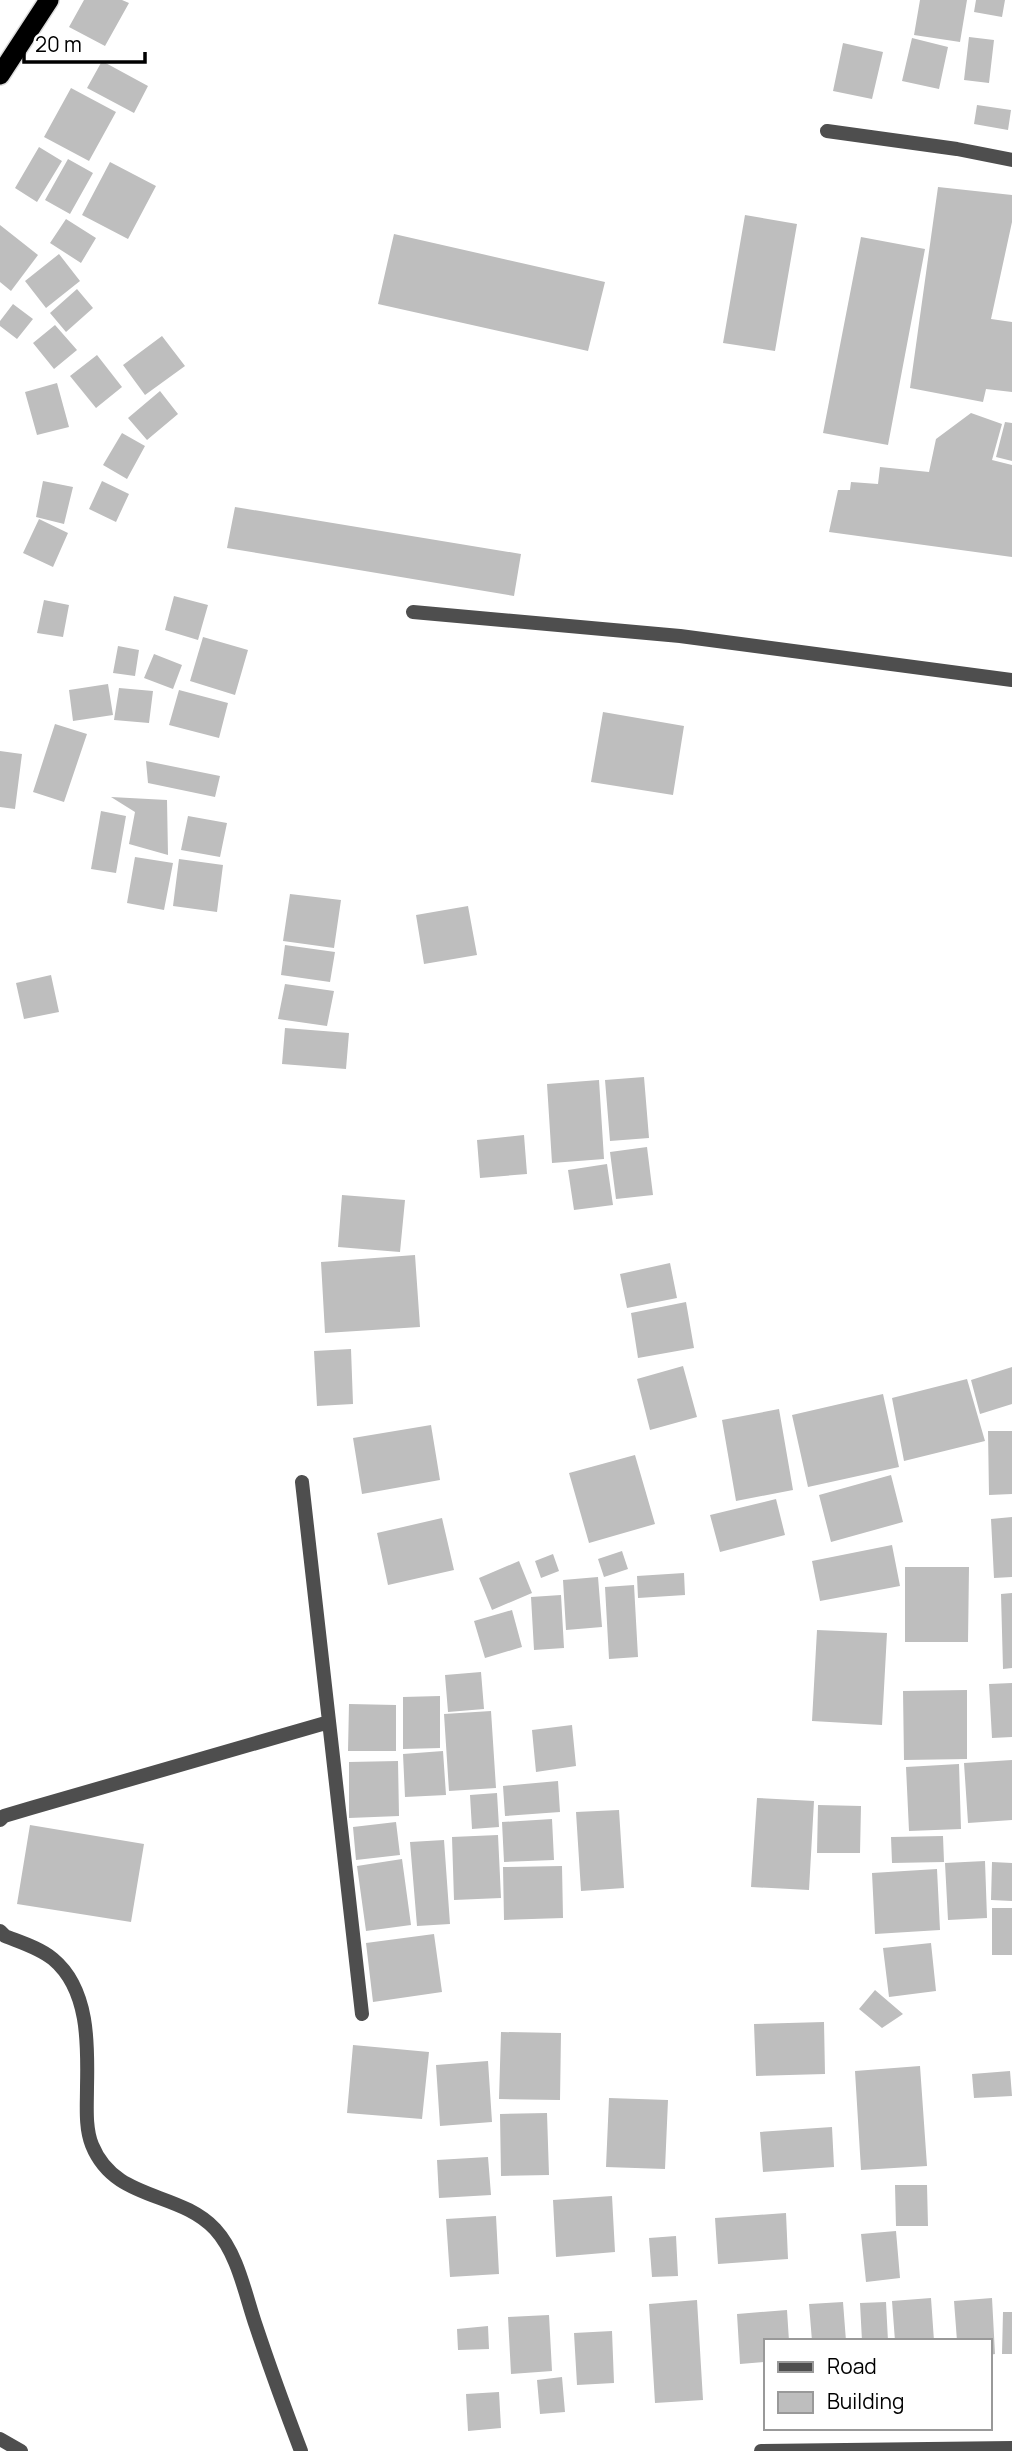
<svg xmlns="http://www.w3.org/2000/svg" width="1012" height="2451" viewBox="0 0 1012 2451" font-family="Manrope,sans-serif">
<rect width="100%" height="100%" fill="#fff"/>
<!-- building -->
<path fill="#bebebe" d="M84,0h38l7,3 -24,43 -36,-19z
M920,0h47l-7,42 -46,-7z
M976,0h29l-3,17 -28,-5z
M969,37l25,3 -5,43 -25,-3z
M912,38l36,9 -9,42 -37,-8z
M843,43l40,9 -11,47 -39,-8z
M102,61l46,25 -14,27 -47,-25z
M71,88l45,24 -27,49 -45,-24z
M977,105l34,5 -3,20 -34,-6z
M39,147l23,14 -25,41 -22,-14z
M68,159l25,14 -23,41 -25,-14z
M110,162l46,24 -28,53 -46,-24z
M938,187l74,8v27l-21,97 21,3v70l-26,-3 -3,13 -73,-14z
M745,215l52,9 -22,127 -52,-8z
M66,219l30,19 -15,25 -31,-20z
M0,225l38,30 -27,36 -11,-9z
M394,234l211,48 -17,69 -210,-47z
M861,237l64,12 -37,196 -65,-12z
M59,254l21,27 -34,27 -21,-27z
M77,289l16,19 -27,24 -16,-19z
M13,304l20,15 -16,20 -17,-13v-5z
M55,325l22,25 -23,19 -21,-26z
M162,336l23,30 -40,29 -22,-30z
M97,355l25,32 -26,21 -26,-32z
M57,383l12,44 -32,8 -12,-43z
M160,391l18,23 -31,26 -19,-22z
M971,413l31,11 -10,36 20,5v92l-183,-25 9,-42h12l1,-8 27,2 2,-17 49,5 7,-33z
M1005,422l7,1v38l-16,-4z
M122,433l23,13 -18,33 -24,-14z
M43,481l30,6 -9,37 -28,-7z
M102,481l27,13 -13,28 -27,-13z
M235,507l286,47 -7,42 -287,-48z
M39,519l29,14 -15,34 -30,-14z
M174,596l34,9 -10,35 -33,-10z
M44,600l25,5 -6,32 -26,-4z
M203,637l45,13 -13,45 -45,-14z
M118,646l21,4 -4,26 -22,-3z
M154,654l28,11 -9,24 -29,-11z
M108,684l5,31 -40,6 -4,-31z
M119,688l34,3 -4,32 -35,-3z
M179,690l49,13 -9,35 -50,-13z
M603,712l81,14 -11,69 -82,-13z
M55,724l32,10 -23,68 -31,-10z
M0,751l22,3 -7,55 -15,-2z
M146,761l74,15 -5,21 -67,-14z
M111,797l56,3 1,55 -39,-11 6,-32z
M101,811l25,5 -10,57 -25,-4z
M188,816l39,7 -7,34 -39,-7z
M135,857l38,6 -9,47 -37,-7z
M179,859l44,6 -6,47 -44,-6z
M290,894l51,6 -7,48 -51,-7z
M468,906l9,49 -53,9 -8,-49z
M285,945l50,7 -5,30 -49,-7z
M51,975l8,37 -35,7 -8,-36z
M285,984l49,7 -7,35 -49,-7z
M285,1028l64,5 -3,36 -64,-5z
M644,1077l5,61 -39,3 -5,-61z
M599,1080l5,79 -52,4 -5,-79z
M524,1135l3,39 -47,4 -3,-38z
M647,1147l6,48 -37,4 -6,-47z
M607,1164l6,41 -39,5 -6,-40z
M342,1195l63,5 -5,52 -62,-5z
M415,1255l5,72 -95,6 -4,-71z
M670,1263l7,35 -50,10 -7,-34z
M686,1302l8,46 -56,10 -7,-45z
M351,1349l2,55 -36,2 -3,-55z
M683,1366l14,51 -47,13 -13,-51z
M1012,1367v37l-32,10 -9,-34z
M967,1379l18,62 -81,20 -12,-63z
M883,1394l16,73 -91,20 -16,-72z
M779,1409l14,81 -57,11 -14,-81z
M431,1425l9,55 -78,14 -9,-56z
M988,1431h24v63l-23,1z
M635,1455l20,69 -66,19 -20,-70z
M891,1475l12,47 -72,20 -12,-47z
M776,1499l9,36 -65,17 -10,-37z
M1012,1517v60l-18,1 -3,-59z
M442,1518l12,52 -66,15 -11,-52z
M892,1545l8,41 -80,15 -8,-40z
M622,1551l6,18 -24,8 -6,-18z
M553,1554l6,17 -18,7 -6,-17z
M519,1561l13,32 -40,17 -13,-32z
M905,1567h64l-1,75h-63z
M684,1573l1,22 -47,3 -1,-22z
M598,1577l4,50 -36,3 -3,-50z
M634,1585l4,72 -29,2 -4,-72z
M1012,1593v75l-9,1 -2,-75z
M561,1595l3,53 -30,2 -3,-53z
M512,1610l10,37 -37,11 -11,-37z
M817,1630l70,3 -5,92 -70,-4z
M481,1672l3,37 -36,3 -3,-37z
M1012,1683v54l-20,1 -3,-54z
M967,1690v69l-63,1 -1,-69z
M440,1696v52l-37,1v-52z
M349,1704l47,1v46h-48z
M491,1711l5,77 -47,3 -5,-77z
M572,1725l4,41 -40,6 -4,-42z
M443,1751l3,44 -41,2 -2,-43z
M1012,1760v60l-44,3 -4,-60z
M398,1761l1,55 -50,2v-56z
M959,1764l2,65 -52,2 -3,-64z
M558,1781l2,31 -55,4 -2,-30z
M497,1793l2,34 -27,2 -2,-34z
M757,1798l57,3 -5,89 -58,-3z
M818,1805l43,1 -1,47h-43z
M619,1810l5,78 -43,3 -5,-79z
M552,1819l2,41 -50,2 -2,-40z
M396,1822l4,33 -44,5 -3,-33z
M30,1825l114,19 -13,78 -114,-18z
M498,1835l3,63 -47,2 -2,-63z
M943,1836l1,26 -52,1 -1,-26z
M444,1840l6,84 -33,2 -7,-84z
M402,1859l9,66 -45,6 -9,-65z
M985,1861l2,57 -39,2 -3,-57z
M992,1862l20,1v38l-21,-1z
M562,1866l1,52 -59,2 -1,-53z
M937,1869l3,61 -65,4 -3,-61z
M992,1908h20v47h-20z
M434,1934l8,58 -69,10 -7,-59z
M931,1943l5,48 -47,6 -6,-49z
M875,1990l28,24 -21,14 -23,-19z
M824,2022l1,52 -69,2 -2,-52z
M501,2032l60,1 -1,67 -61,-1z
M353,2045l76,7 -7,67 -75,-6z
M488,2061l4,61 -52,4 -4,-61z
M920,2066l7,100 -66,4 -6,-99z
M1010,2071l2,25 -38,2 -2,-24z
M609,2098l59,2 -3,69 -59,-2z
M547,2113l2,62 -48,1 -1,-62z
M832,2127l2,40 -71,5 -3,-40z
M488,2157l3,38 -52,3 -2,-38z
M895,2185h32l1,41h-32z
M612,2196l3,56 -59,5 -3,-57z
M786,2213l2,46 -70,5 -3,-46z
M496,2216l3,58 -49,3 -4,-58z
M896,2231l4,47 -34,4 -5,-48z
M676,2236l2,40 -26,1 -3,-39z
M931,2298l3,43h-39l-3,-40z
M992,2298l3,56 -6,1v-14h-32l-3,-40z
M697,2300l6,100 -48,3 -6,-99z
M843,2302l3,39h-34l-3,-37z
M886,2302l2,39h-26l-2,-38z
M787,2310l2,31h-24v21l-25,2 -3,-50z
M1003,2312h9v42h-10z
M549,2315l3,56 -41,3 -3,-57z
M488,2326l1,23 -31,1 -1,-21z
M612,2331l2,52 -37,2 -3,-52z
M562,2377l3,35 -25,2 -3,-34z
M499,2392l2,36 -33,3 -2,-37z"/>
<g fill="none" stroke-linecap="round" stroke-linejoin="round">
<defs>
<path id="trunk" d="M0,75l49,-75"/>
</defs>
<!-- trunk casing -->
<use href="#trunk" stroke="#dbdbdb" stroke-width="22"/>
<!-- minor -->
<path stroke="#4e4e4e" stroke-width="14" d="M827,131l130,18 55,11
M413,612l267,24 332,44
M302,1482l60,532
M0,1820l4,-4 27,-8 298,-86
M0,1931l5,5c15,6 35,12 48,23 36,30 35,85 34,128 0,19 -2,41 5,58 23,57 86,45 123,84 23,25 30,65 41,97 14,42 29,83 45,125
M0,2439l21,12
M761,2451l251,-3"/>
<!-- trunk -->
<use href="#trunk" stroke="#000" stroke-width="19"/>
</g>
<!-- legend -->
<rect x="764" y="2339" width="228" height="91" fill="#ffffff" stroke="#999999" stroke-width="2"/>
<rect x="778" y="2362" width="35" height="10" fill="#4e4e4e" stroke="#999999" stroke-width="2"/>
<text x="827" y="2374" font-size="21" fill="#000000">Road</text>
<rect x="778" y="2392" width="35" height="21" fill="#bebebe" stroke="#999999" stroke-width="2"/>
<text x="827" y="2409" font-size="21" fill="#000000">Building</text>
<!-- scale -->
<path d="M24 52v10h121v-10" fill="none" stroke="#000000" stroke-width="3.5"/>
<text x="35" y="52" font-size="21" fill="#000000" stroke="#ffffff" stroke-width="5" paint-order="stroke">20 m</text>
</svg>
